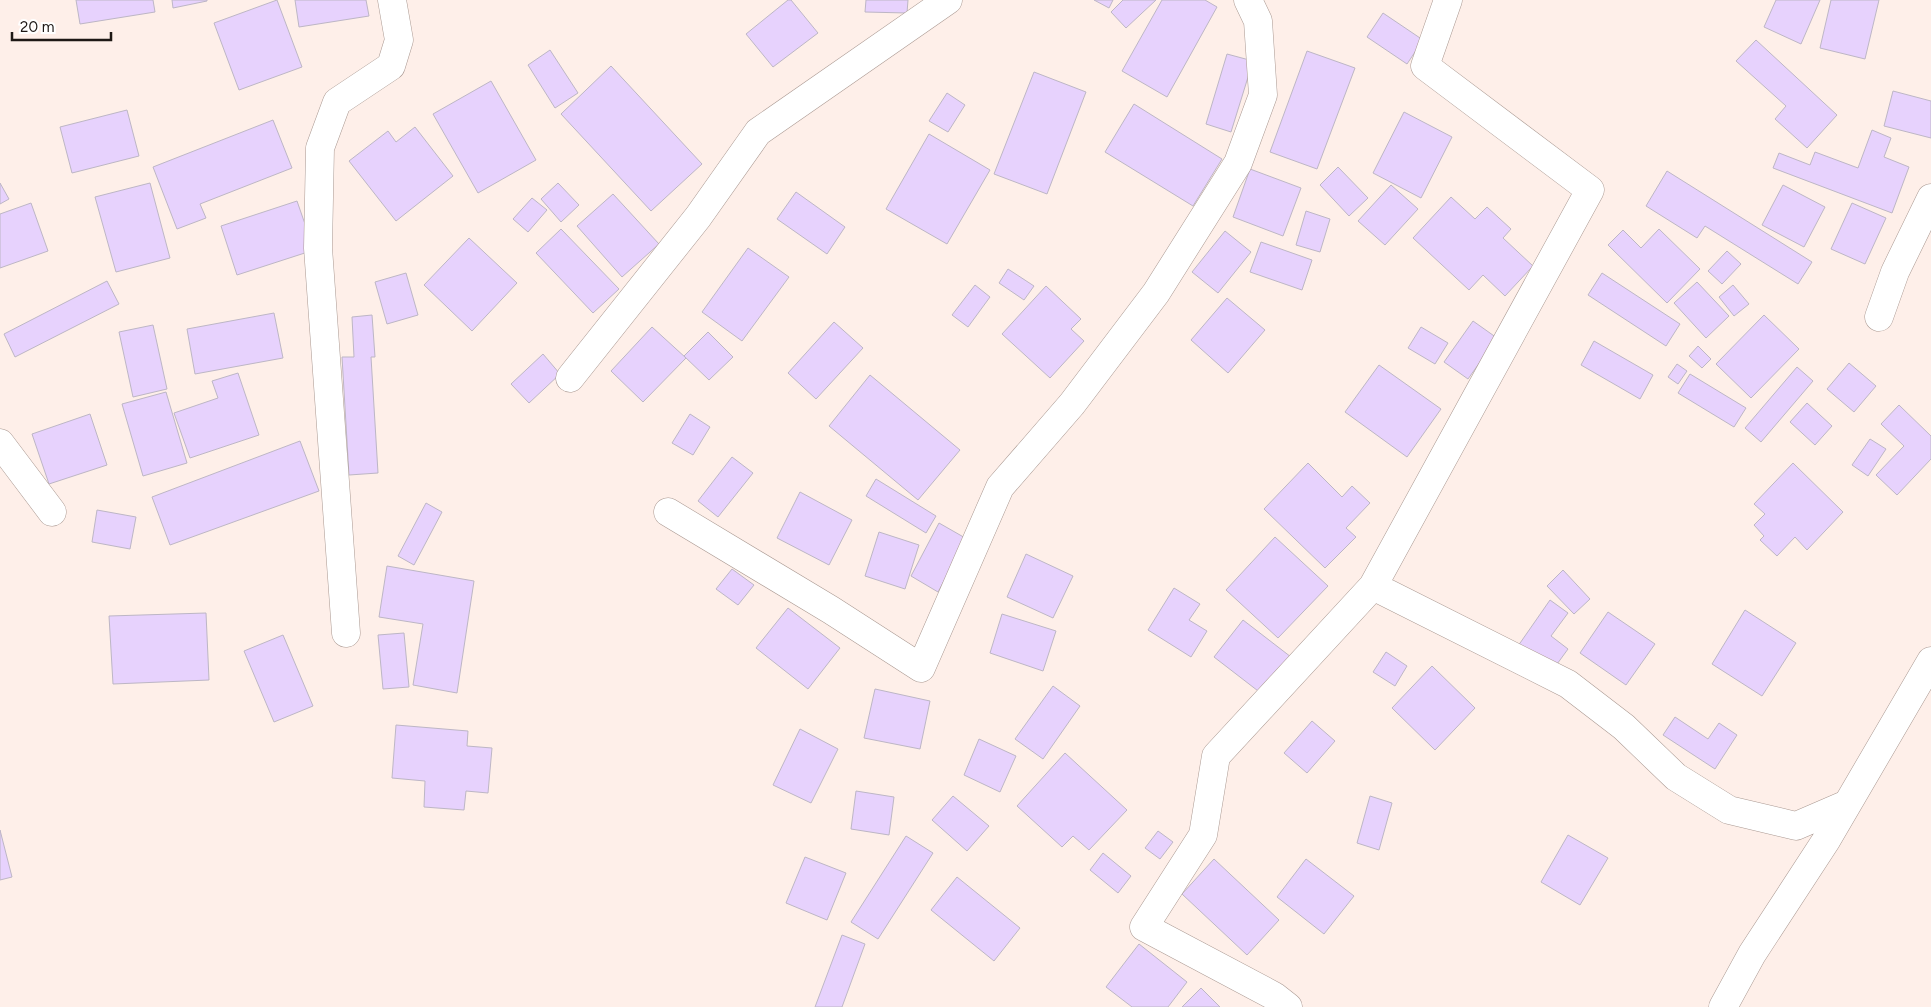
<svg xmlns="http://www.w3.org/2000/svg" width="1931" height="1007" viewBox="0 0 1931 1007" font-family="Figtree,sans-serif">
<rect width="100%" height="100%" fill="#feefe9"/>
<!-- building -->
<path fill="#e7d2fd" stroke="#bdb6c5" d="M76,0h77l2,12 -75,12z
M172,0h35v1l-34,7z
M277,0l25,67 -63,23 -25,-67z
M295,0h71l3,16 -70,11z
M788,0h3l27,33 -45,34 -27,-33z
M866,0h42l-1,13 -42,-1z
M1094,0h19l-4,8z
M1123,0h33l-30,28 -15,-16z
M1162,0h43l12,7 -50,90 -45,-26z
M1776,0h44l-19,44 -37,-17z
M1831,0h48l-14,59 -45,-11z
M1383,13l40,27 -16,24 -40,-27z
M1756,40l81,75 -30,33 -32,-29 11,-13 -50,-45z
M550,50l28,43 -23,15 -27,-43z
M1307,51l48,17 -38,101 -47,-17z
M1227,54l26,7 -22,71 -25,-8z
M611,66l91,98 -51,47 -90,-97z
M1034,72l52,20 -39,102 -53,-20z
M491,81l45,79 -58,33 -45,-79z
M1893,91l38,10v37l-47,-12z
M947,93l18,12 -17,27 -19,-11z
M1134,104l88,55 -29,47 -88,-54z
M127,110l12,46 -67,17 -12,-46z
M1404,112l48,25 -31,61 -48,-25z
M273,120l19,48 -92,36 6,14 -29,11 -24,-62z
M415,127l38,49 -57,45 -47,-60 39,-30 8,11z
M1872,130l19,8 -7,19 25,10 -17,46 -119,-45 6,-15 31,12 5,-13 43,16z
M929,134l61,36 -43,74 -61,-35z
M1338,167l30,31 -19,18 -29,-31z
M1250,169l51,19 -18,48 -50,-19z
M1667,171l145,91 -14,22 -93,-58 -8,12 -51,-32z
M0,183l9,16 -9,5z
M150,183l20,75 -54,14 -21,-75z
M558,183l21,22 -18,17 -20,-23z
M1391,185l27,24 -33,36 -27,-24z
M1783,185l42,22 -21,40 -42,-22z
M796,192l49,35 -18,27 -50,-35z
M613,194l46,50 -37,33 -45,-51z
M1451,197l24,22 12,-12 24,22 -8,9 30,28 -28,30 -22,-21 -14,15 -56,-52z
M532,198l15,12 -19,22 -15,-13z
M297,201l17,49 -77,25 -16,-49z
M31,203l17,48 -48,17v-54z
M1852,203l34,15 -21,46 -34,-15z
M1306,211l24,8 -10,33 -24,-7z
M561,229l58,60 -26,24 -57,-60z
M1659,229l41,40 -33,34 -59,-58 15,-15 18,18z
M1225,231l26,21 -33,41 -26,-21z
M469,238l48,45 -45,48 -48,-46z
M1261,242l51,18 -10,30 -52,-18z
M748,248l41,29 -47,64 -40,-29z
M1727,251l14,13 -19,20 -14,-13z
M1008,269l26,17 -10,14 -25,-17z
M406,273l12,42 -31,9 -12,-42z
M1602,273l78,51 -14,22 -78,-51z
M107,281l12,23 -104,53 -11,-23z
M1697,282l32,34 -23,22 -32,-35z
M975,285l15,12 -22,30 -16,-12z
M1733,285l16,19 -15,12 -15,-19z
M1046,286l35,33 -10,10 13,12 -34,37 -48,-44z
M1227,298l38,32 -37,43 -37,-33z
M274,313l9,45 -88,16 -8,-45z
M372,315l3,42h-4l7,116 -29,2 -7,-118h12l-2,-40z
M1764,315l35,34 -48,49 -35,-34z
M1473,321l24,17 -29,41 -24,-17z
M834,322l29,26 -47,51 -28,-26z
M153,325l14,64 -34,8 -14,-65z
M652,327l34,31 -43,44 -32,-31z
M1421,327l27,16 -13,21 -27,-16z
M708,332l25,25 -24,23 -25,-24z
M1594,341l59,34 -13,24 -59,-34z
M1698,346l13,13 -9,9 -13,-12z
M543,354l17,20 -31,29 -18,-19z
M1849,363l27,23 -22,26 -27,-23z
M1677,364l10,7 -9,13 -10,-7z
M1379,365l62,44 -34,48 -62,-45z
M1797,367l16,14 -52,61 -16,-14z
M238,373l21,62 -69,23 -16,-45 44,-15 -6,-17z
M1690,374l56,34 -12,19 -56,-34z
M870,375l90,75 -42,50 -89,-74z
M166,392l21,71 -44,13 -21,-72z
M1807,403l25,23 -17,19 -25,-23z
M1899,405l32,31v23l-34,36 -21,-20 28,-29 -23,-22z
M90,414l17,51 -58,19 -17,-50z
M690,414l20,13 -17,28 -21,-12z
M1870,439l16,10 -18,27 -16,-11z
M300,441l19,50 -149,54 -18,-48z
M732,457l21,16 -35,44 -20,-16z
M1308,463l34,34 10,-11 18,17 -24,25 10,9 -31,31 -61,-59z
M1793,463l50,49 -36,38 -12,-13 -18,19 -17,-16 4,-4 -10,-11 11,-11 -11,-10z
M876,479l60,37 -10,17 -60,-37z
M800,492l52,28 -23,45 -52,-27z
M426,503l16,9 -28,53 -16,-9z
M97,510l39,7 -6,32 -38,-7z
M939,523l28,16 -29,53 -27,-16z
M879,532l40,13 -14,44 -40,-13z
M1275,537l53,49 -50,52 -52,-48z
M1026,554l47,22 -20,42 -46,-21z
M387,566l87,15 -17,112 -44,-8 10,-61 -44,-7z
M732,569l22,16 -16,20 -22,-16z
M1563,570l27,29 -16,15 -27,-28z
M1174,588l26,16 -11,16 18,11 -16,26 -43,-27z
M1550,600l18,13 -17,23 17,13 -16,22 -34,-25z
M788,608l52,40 -32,41 -52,-41z
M1745,610l51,33 -34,53 -50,-32z
M1608,612l47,32 -29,41 -46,-32z
M206,613l3,67 -96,4 -4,-68z
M1002,614l54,17 -13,40 -53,-18z
M1243,620l48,37 -29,37 -48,-37z
M404,633l5,54 -26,2 -5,-54z
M283,635l30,71 -39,16 -30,-71z
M1386,652l21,14 -12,20 -22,-14z
M1432,666l43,42 -40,42 -43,-42z
M1053,686l27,20 -37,53 -28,-20z
M875,689l55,12 -10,48 -56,-11z
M1675,717l33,22 11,-16 18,12 -22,34 -52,-34z
M1312,721l23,20 -28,32 -23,-20z
M396,725l72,6 -1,15 25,2 -4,45 -22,-2 -2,19 -40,-3 1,-26 -33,-3z
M800,729l38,20 -27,54 -38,-18z
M979,739l37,17 -16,36 -36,-17z
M1065,753l62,57 -38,40 -16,-14 -11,11 -45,-41z
M856,791l38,6 -5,38 -38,-6z
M953,796l36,30 -22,25 -35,-31z
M1370,796l22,7 -13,47 -22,-7z
M0,830l12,47 -12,3z
M1158,831l15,11 -13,17 -15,-11z
M1568,835l40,23 -28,47 -39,-23z
M906,836l27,17 -55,86 -27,-17z
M1103,853l28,23 -13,17 -28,-23z
M805,857l41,16 -19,47 -41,-17z
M1214,859l65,61 -32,35 -65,-61z
M1306,859l48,37 -30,38 -47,-37z
M957,877l63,51 -26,33 -63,-51z
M842,935l23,9 -23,63h-27z
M1139,944l48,38 -19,25h-36l-26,-20z
M1201,988l19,19h-38z"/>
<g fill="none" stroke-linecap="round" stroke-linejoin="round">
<defs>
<path id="minor" d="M1879,317l16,-45 36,-74
M570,378l128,-161 60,-85 190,-132
M0,443l52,69
M668,512l163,98 90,58 79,-181 72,-83 84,-111 82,-130 25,-68 -5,-74 -10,-21
M1373,586l195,98 56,43 52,50 53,33 67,16 51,-22
M346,633l-28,-385 2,-100 17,-46 54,-36 8,-26 -7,-40
M1288,1007l-14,-11 -130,-69 59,-92 13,-79 157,-170 217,-396 -165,-124 23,-66
M1723,1007l29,-53 75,-115 104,-178"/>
</defs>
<!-- minor casing -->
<use href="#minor" stroke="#aa9992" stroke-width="29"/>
<!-- minor -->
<use href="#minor" stroke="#fff" stroke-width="28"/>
</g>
<!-- scale -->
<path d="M12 32v8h99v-8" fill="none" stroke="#1e1815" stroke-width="2.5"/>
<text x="20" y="32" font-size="15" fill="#1e1815" stroke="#ffffff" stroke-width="4" paint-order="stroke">20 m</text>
</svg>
